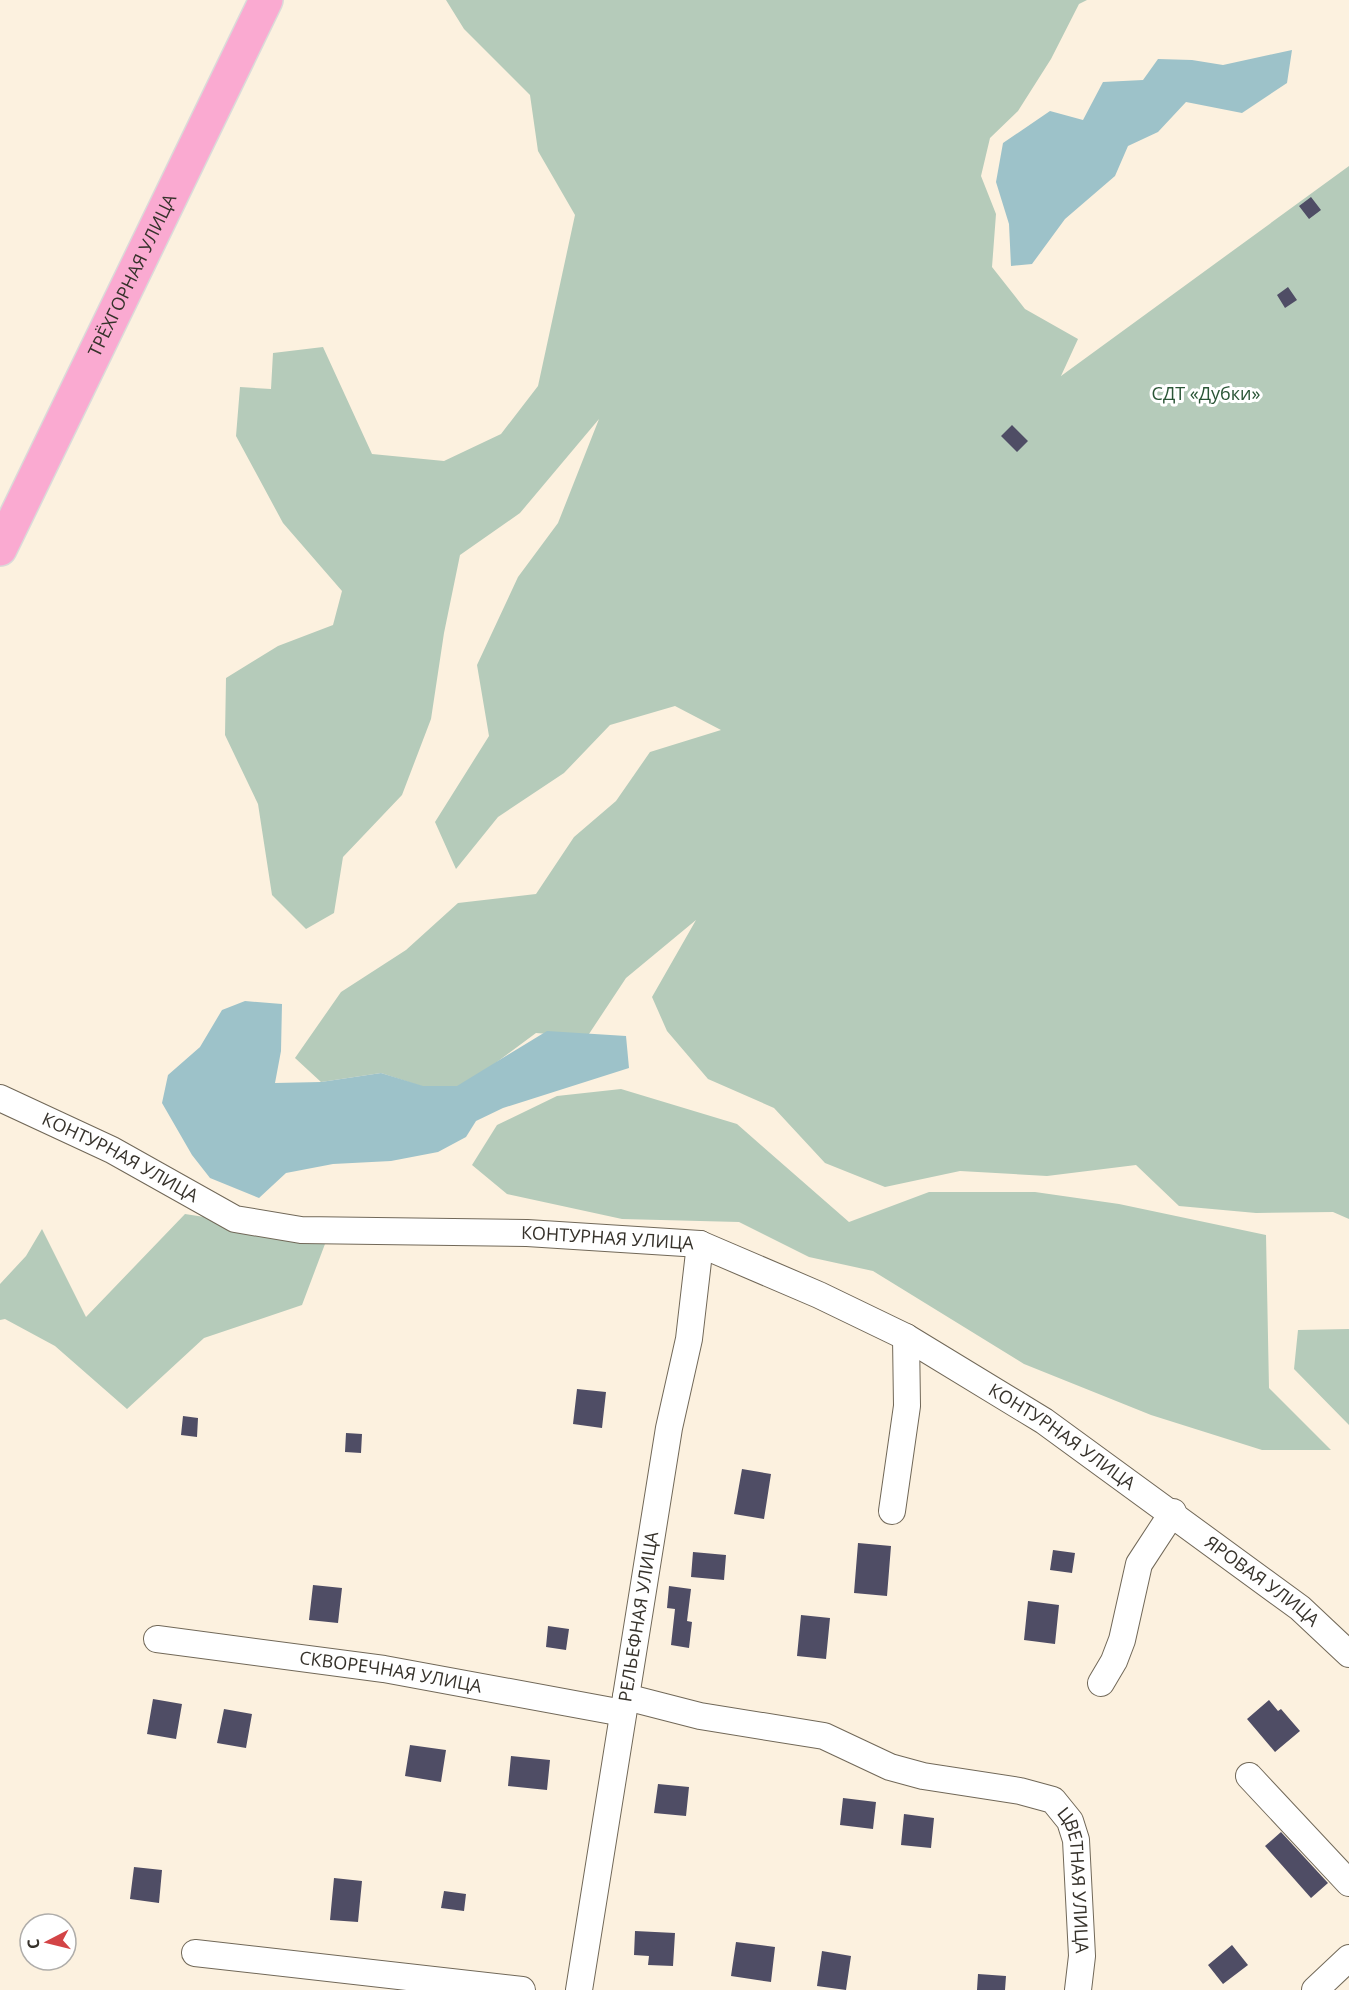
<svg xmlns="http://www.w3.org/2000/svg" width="1349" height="1990" viewBox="0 0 1349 1990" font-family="'Open Sans',sans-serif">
<rect width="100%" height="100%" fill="#fcf1df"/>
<!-- green -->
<path fill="#b5cbba" d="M446,0h641l-8,4 -28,55 -33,52 -28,27 -9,38 15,38 -4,53 33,42 53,30 -17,37 288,-210v1053l-16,-7 -77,1 -77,-7 -43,-41 -89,11 -87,-5 -75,16 -60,-24 -51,-55 -66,-29 -41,-48 -15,-34 44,-77 -70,58 -39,59 -51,-4 -85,63 -70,-23 -60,9 -26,-24 46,-66 65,-42 52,-47 78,-9 38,-57 42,-36 34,-49 71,-22 -46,-24 -65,19 -46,48 -66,44 -42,52 -21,-47 54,-86 -12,-71 41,-88 40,-54 41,-104 -79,94 -60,42 -16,78 -13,86 -29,76 -59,62 -9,56 -28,16 -34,-34 -14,-91 -33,-69 1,-57 52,-32 55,-21 9,-34 -59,-68 -47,-87 4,-49 31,2 2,-36 50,-6 49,107 72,7 57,-27 37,-48 37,-171 -37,-64 -8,-56 -66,-66z
M621,1089l116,35 112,98 80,-30h106l84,12 147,31 3,153 62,62h-69l-111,-35 -127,-51 -151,-93 -64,-14 -70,-35 -117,-3 -115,-25 -35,-29 25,-40 60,-29z
M185,1214l143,22 -26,69 -98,33 -77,71 -72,-63 -50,-27 -5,1v-36l26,-28 16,-27 44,88z
M1349,1329v96l-55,-56 4,-39z"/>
<!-- water -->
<path fill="#9dc2c9" d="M1292,50l-5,33 -45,30 -56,-11 -28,30 -30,14 -13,30 -50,43 -33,45 -21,2 -2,-42 -13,-42 7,-39 47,-32 33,9 20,-38 40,-2 15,-21 34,1 31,5z
M245,1001l37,3 -1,47 -6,32 46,-1 60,-9 42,13h34l90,-55 79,5 3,32 -126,40 -27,13 -10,16 -28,15 -47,9 -58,3 -47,9 -27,25 -49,-20 -18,-23 -30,-52 6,-28 32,-28 22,-37z"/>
<!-- building -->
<path fill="#4f4d65" d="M1311,197l10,13 -12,9 -10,-13z
M1288,287l9,13 -12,8 -8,-13z
M1012,425l16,16 -11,11 -16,-16z
M577,1389l29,3 -4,36 -29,-4z
M183,1416l15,2 -1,19 -16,-2z
M346,1433l16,1 -1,19 -16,-1z
M742,1469l29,5 -7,45 -30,-5z
M858,1543l33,3 -4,50 -33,-3z
M1053,1550l22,3 -3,20 -22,-3z
M693,1552l33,3 -2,25 -33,-3z
M313,1585l29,3 -4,35 -29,-3z
M669,1586l22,3 -4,32 5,1 -3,26 -18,-3 4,-36 -8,-1z
M1028,1601l31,4 -4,39 -31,-4z
M801,1615l29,3 -4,41 -29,-3z
M548,1626l21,3 -3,21 -20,-3z
M153,1699l29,5 -6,35 -29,-5z
M1269,1700l9,11 3,-2 19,22 -25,21 -28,-33z
M224,1709l28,5 -6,34 -29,-5z
M410,1745l36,5 -5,32 -36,-6z
M511,1756l39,4 -3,30 -39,-4z
M658,1784l31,3 -3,29 -32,-3z
M843,1798l33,4 -3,27 -33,-4z
M904,1814l30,4 -3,30 -30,-3z
M1281,1832l47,51 -17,15 -46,-52z
M134,1867l28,3 -3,33 -29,-4z
M334,1878l28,3 -4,41 -28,-2z
M444,1891l22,3 -2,17 -23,-3z
M635,1931l40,2 -2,33 -25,-1 1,-9 -15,-1z
M736,1942l39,5 -4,35 -40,-6z
M1232,1945l16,20 -25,19 -15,-19z
M822,1951l29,5 -5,34 -29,-4z
M978,1974l28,2 -1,14h-28z"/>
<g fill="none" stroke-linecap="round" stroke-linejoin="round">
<defs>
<g id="minor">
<path id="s1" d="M0,1098l112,52 123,69 66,11 226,3 173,11 119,51 87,42 138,84 256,187 49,46"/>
<path d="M892,1511l15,-105 -1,-69"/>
<path id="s2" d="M157,1639l227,30 239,44"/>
<path d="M1101,1683l13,-22 8,-21 17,-76 34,-52"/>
<path id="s3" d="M626,1697l74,19 124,20 66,31 33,9 97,15 33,9 17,21 6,19 6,116 -4,34"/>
<path d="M1249,1776l100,107"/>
<path d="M195,1953l327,37"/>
<path id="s4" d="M579,1990l90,-562 20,-89 11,-95"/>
<path d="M1315,1990l34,-32"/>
</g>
<g id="highway">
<path id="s5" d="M0,549l266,-549"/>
</g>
</defs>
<!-- minor casing -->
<use href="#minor" stroke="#716858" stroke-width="28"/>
<!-- highway casing -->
<use href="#highway" stroke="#dbdad9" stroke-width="36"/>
<!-- minor -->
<use href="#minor" stroke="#fff" stroke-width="26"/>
<!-- highway -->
<use href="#highway" stroke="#faaad1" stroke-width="33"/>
</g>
<g text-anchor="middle" stroke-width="6" stroke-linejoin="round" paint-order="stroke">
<!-- street labels -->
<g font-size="18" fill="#36322b" stroke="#fff">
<text dy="6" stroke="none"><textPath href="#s5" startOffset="304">ТРЁХГОРНАЯ УЛИЦА</textPath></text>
<text dy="6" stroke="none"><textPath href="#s1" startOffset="134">КОНТУРНАЯ УЛИЦА</textPath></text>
<text dy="6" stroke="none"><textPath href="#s1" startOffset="638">КОНТУРНАЯ УЛИЦА</textPath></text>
<text dy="6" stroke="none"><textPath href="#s1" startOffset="1142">КОНТУРНАЯ УЛИЦА</textPath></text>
<text dy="6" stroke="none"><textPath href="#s1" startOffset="1389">ЯРОВАЯ УЛИЦА</textPath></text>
<text dy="6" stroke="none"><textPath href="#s4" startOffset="378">РЕЛЬЕФНАЯ УЛИЦА</textPath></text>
<text dy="6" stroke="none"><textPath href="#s2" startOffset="236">СКВОРЕЧНАЯ УЛИЦА</textPath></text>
<text dy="6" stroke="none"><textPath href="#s3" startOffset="528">ЦВЕТНАЯ УЛИЦА</textPath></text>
</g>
<!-- park labels -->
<g font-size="18" fill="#2a5536" stroke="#fff">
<text x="1206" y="400">СДТ «Дубки»</text>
</g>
</g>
<!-- north arrow -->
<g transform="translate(48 1942) rotate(263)"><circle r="28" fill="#ffffff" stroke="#afadaa" stroke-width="1.5"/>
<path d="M0-4.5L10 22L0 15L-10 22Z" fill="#d34446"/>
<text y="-9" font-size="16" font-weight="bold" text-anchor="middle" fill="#36322b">С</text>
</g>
</svg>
